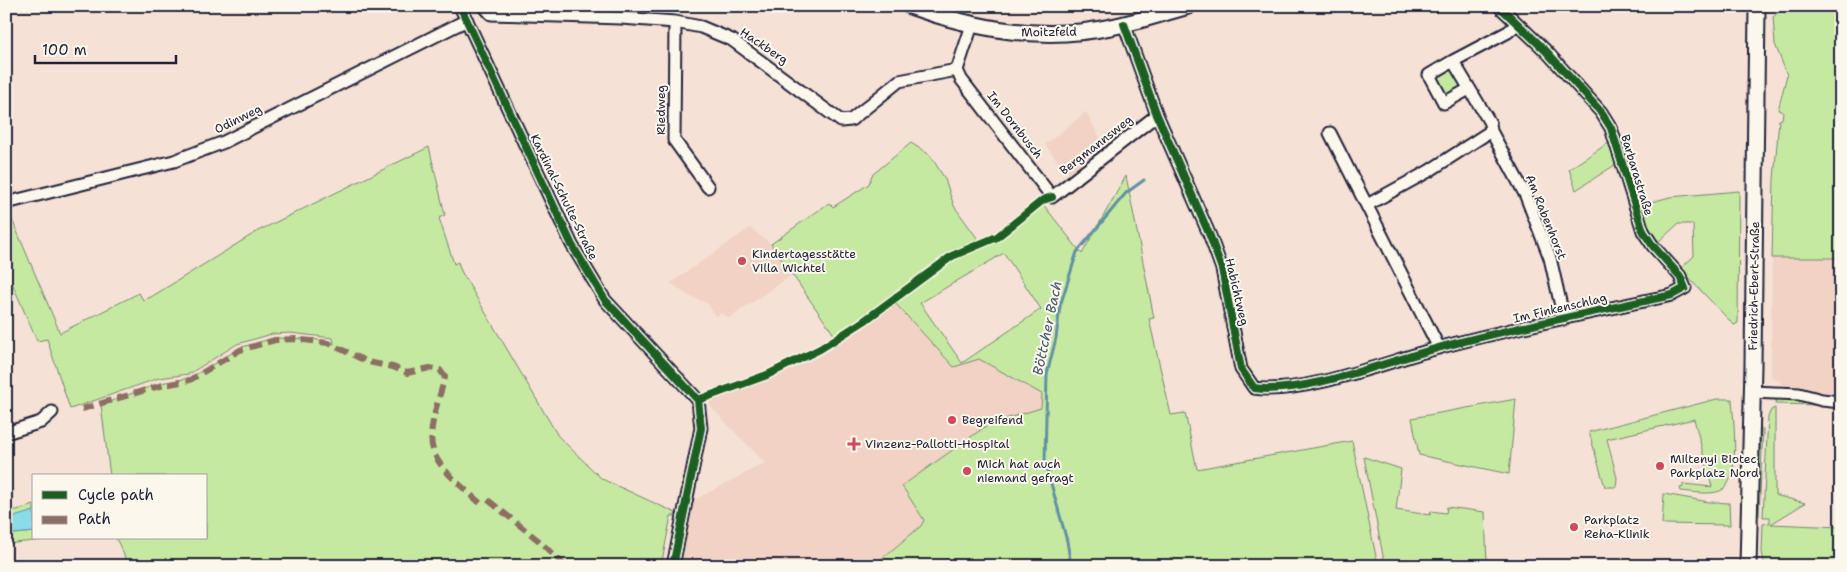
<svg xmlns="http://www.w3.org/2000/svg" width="1847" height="572" viewBox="0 0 1847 572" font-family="'Shantell Sans',sans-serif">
<rect width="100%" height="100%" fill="#f5e1d5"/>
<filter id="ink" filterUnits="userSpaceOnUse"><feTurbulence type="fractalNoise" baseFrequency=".02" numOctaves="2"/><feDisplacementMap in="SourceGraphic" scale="10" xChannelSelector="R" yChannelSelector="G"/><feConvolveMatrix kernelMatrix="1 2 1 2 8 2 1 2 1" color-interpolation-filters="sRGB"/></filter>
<g filter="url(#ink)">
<!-- built -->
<path fill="#f1d2c5" d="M1086,112l19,35 -35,29 -25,-31z
M750,228l21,16 21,31 -63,43 -7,-5 -6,3 -9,-13 -20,-8 -16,-12z
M1772,258h69v136h-13l-26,-7 -16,-1 -15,-10z
M894,302l60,65 25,-8 63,34 -1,15 -52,16 -87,62 22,34 -3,6 -41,34 5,6h-203l10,-65 73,-38 -53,-55 -3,-8 66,-25 51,-26z"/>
<!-- green -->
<path fill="#c6e9a2" stroke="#74866e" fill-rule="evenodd" d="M1786,6h55v252h-69l2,-79 5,-59 3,-1 1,-7 -5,-2 9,-35 -12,-31 -2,-27z
M1451,70l11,18 -15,9 -11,-19z
M1610,142l8,21 -42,27 -7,-21z
M911,143l19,12 15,24 9,27 26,36 -37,17 -108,77 -64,-92 58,-41 4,4 36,-23 3,-9z
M429,147l16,68 -6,3 15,46 4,-2 3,9 97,165 44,43 74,34 -1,3h-4l-10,50h-532l-13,-28h90v-62h-96l-9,-71 59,-22 30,-5 52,-31 32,-9 40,1 20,5 -1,-6 -42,-5 -19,1 -35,10 -48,30 -30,4 -89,31 -23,-70 -10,2 -31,-72v-59h2l52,123 79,-40 4,7 8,-3 107,-66z
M1126,176l28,142 -5,1 22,96 14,-2 12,56 155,-28 26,125h-493l-5,-6 41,-34 3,-6 -22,-34 87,-62 52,-16 1,-14 -63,-35 -25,8 -60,-65 62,-45 43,-19 43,-35 40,51zM1004,253l37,56 -79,54 -42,-60z
M1739,191l-1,132 -4,2 -54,-56 14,-13 -1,-32h-15l-21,19 -11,-17 -6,-21 30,-8z
M1797,398l23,7 -45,-1 1,-5z
M1516,399l-7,75 -90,-19 -7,-37z
M1717,399h15c1,19 10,83 -12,92 -11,4 -27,1 -39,0l-1,-3 3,-1v-3l29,3 -18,-68 -87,20 10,39 -1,9h-11l-16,-55z
M1775,408v87l30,8 -34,21 70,3v39h-76l-3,-14 1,-28 7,-1v-6h-7l5,-100 3,-7z
M1761,428l2,1 -4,87h-2z
M1364,457l37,12 -5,41 34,5 1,-4 15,2 1,-6 38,5 2,54h-102z
M1664,494l45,8 20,1 1,22 -68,-1z
M34,505v6l-28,12v-10z
M6,530l8,4 20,-2v6h26l-54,6z"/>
<!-- water -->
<path fill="#8bdbe8" stroke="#6191a3" d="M34,511v21l-20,2 -7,-3 -1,-8 8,-6z"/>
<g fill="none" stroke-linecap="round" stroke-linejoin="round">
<!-- stream -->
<path stroke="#6191a3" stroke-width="3" d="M1071,566l-4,-25 -22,-79 2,-88 9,-36 4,-32 17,-54 49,-59 18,-13"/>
<defs>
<path id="minor" d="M460,6l112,239 33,55 93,100 3,28 -28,138
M484,6l7,8 130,4 54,4 26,5 31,13 109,81 10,-1 48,-39 58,-11
M675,22l-1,118 34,47
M1124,24l33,91 53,121 12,33 19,100 13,19c49,7 135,-27 184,-40 77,-21 156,-36 234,-53l13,-7 -5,-12 -27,-30 -10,-15 -32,-103 -10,-16 -55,-61 -47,-45
M1453,61l-24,14 15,28 25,-14
M957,70l4,9 91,118 105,-82
M957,70l15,-45
M1491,131l35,65 24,62 14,61
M1330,133l109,215
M6,203l168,-42 50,-19 243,-122
M1367,205l62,-34 62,-40 -1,-8 -37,-62 55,-29 9,-8
M1752,392l47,2 23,6 19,2
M6,433l35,-11 11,-10"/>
<path id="major" d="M910,6c65,23 132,36 201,21 26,-5 52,-14 77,-21
M1748,566l5,-201 4,-359"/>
</defs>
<!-- minor casing -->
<use href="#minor" stroke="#22223b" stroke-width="15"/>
<!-- major casing -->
<use href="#major" stroke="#22223b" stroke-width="19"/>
<!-- minor -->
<use href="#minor" stroke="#fbf7ec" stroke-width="11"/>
<!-- major -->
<use href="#major" stroke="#fbf7ec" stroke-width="15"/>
<!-- quiet -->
<path stroke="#8d6e63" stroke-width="6" stroke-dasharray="12 6" stroke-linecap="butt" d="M82,409l74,-22 34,-7 50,-30 35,-10 20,-1 33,4 40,19 25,5 14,6 23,-5 10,2 5,7 -1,4c-22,71 -19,73 36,122
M488,500l50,40 27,26"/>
<defs>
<path id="cycleway" d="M460,6l112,239 33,55 93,100
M1124,24l33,91 53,121 12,33 19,100 13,19c49,7 135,-27 184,-40 77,-21 156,-36 234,-53l13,-7 -5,-12 -27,-30 -10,-15 -32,-103 -10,-16 -55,-61 -47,-45
M698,400l69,-25 53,-26 44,-28 88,-65 45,-19 46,-37 9,-3
M673,566l28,-138 -3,-28"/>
</defs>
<!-- cycleway casing -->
<use href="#cycleway" stroke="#fbf7ec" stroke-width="11"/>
<!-- cycleway -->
<use href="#cycleway" stroke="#1b5e20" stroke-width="8"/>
</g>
</g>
<!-- markers -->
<g fill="#d1495b" stroke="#fbf7ec" stroke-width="2">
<circle cx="742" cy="261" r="5"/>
<circle cx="952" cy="420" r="5"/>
<path d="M851.5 436.5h5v5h5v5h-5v5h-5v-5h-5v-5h5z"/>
<circle cx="1660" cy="466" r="5"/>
<circle cx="967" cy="471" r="5"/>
<circle cx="1574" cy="527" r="5"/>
</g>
<g text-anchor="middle" stroke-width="4" stroke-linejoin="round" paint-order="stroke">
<!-- street labels -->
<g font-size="12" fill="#22223b" stroke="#fbf7ec">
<text transform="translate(1049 32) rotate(-1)" y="4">Moitzfeld</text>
<text transform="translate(764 46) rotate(34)" y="4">Hackberg</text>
<text transform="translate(661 110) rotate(-90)" y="4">Riedweg</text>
<text transform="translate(238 119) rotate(-26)" y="4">Odinweg</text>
<text transform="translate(1015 125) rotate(52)" y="4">Im Dornbusch</text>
<text transform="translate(1096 145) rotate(-38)" y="4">Bergmannsweg</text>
<text transform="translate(1637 175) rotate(73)" y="4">Barbarastraße</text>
<text transform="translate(564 197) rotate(64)" y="4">Kardinal-Schulte-Straße</text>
<text transform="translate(1546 217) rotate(68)" y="4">Am Rabenhorst</text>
<text transform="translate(1754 286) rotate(-89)" y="4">Friedrich-Ebert-Straße</text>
<text transform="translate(1237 292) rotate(77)" y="4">Habichtweg</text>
<text transform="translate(1560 308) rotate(-13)" y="4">Im Finkenschlag</text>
</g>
<!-- poi labels -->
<g font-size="12" fill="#22223b" stroke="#fbf7ec" text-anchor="start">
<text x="752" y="258">Kindertagesstätte<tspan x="752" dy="14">Villa Wichtel</tspan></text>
<text x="962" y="424">Begreifend</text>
<text x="865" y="448">Vinzenz-Pallotti-Hospital</text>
<text x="1670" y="463">Miltenyi Biotec<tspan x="1670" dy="14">Parkplatz Nord</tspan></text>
<text x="977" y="468">Mich hat auch<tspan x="977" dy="14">niemand gefragt</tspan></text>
<text x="1584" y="524">Parkplatz<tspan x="1584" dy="14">Reha-Klinik</tspan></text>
</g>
<!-- water labels -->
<g font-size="14" font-style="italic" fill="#425a6f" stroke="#fbf7ec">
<text transform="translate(1047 328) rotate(-78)" y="5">Böttcher Bach</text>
</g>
</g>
<!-- margin -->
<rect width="1847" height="572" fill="none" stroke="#fbf7ec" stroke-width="25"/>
<rect x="12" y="12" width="1822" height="547" fill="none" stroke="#22223b" stroke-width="2" filter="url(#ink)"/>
<!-- legend -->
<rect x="32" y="474" width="175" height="65" fill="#fbf7ec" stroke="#a4a2a5"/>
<rect x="42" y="491" width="25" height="8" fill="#1b5e20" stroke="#a4a2a5"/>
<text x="78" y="500" font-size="15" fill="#22223b">Cycle path</text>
<rect x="42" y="516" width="25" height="8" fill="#8d6e63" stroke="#a4a2a5"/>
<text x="78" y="524" font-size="15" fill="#22223b">Path</text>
<!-- scale -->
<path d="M35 55v8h141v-8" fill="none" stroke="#22223b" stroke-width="2.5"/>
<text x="42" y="55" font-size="15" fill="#22223b" stroke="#fbf7ec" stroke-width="4" paint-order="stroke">100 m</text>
</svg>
